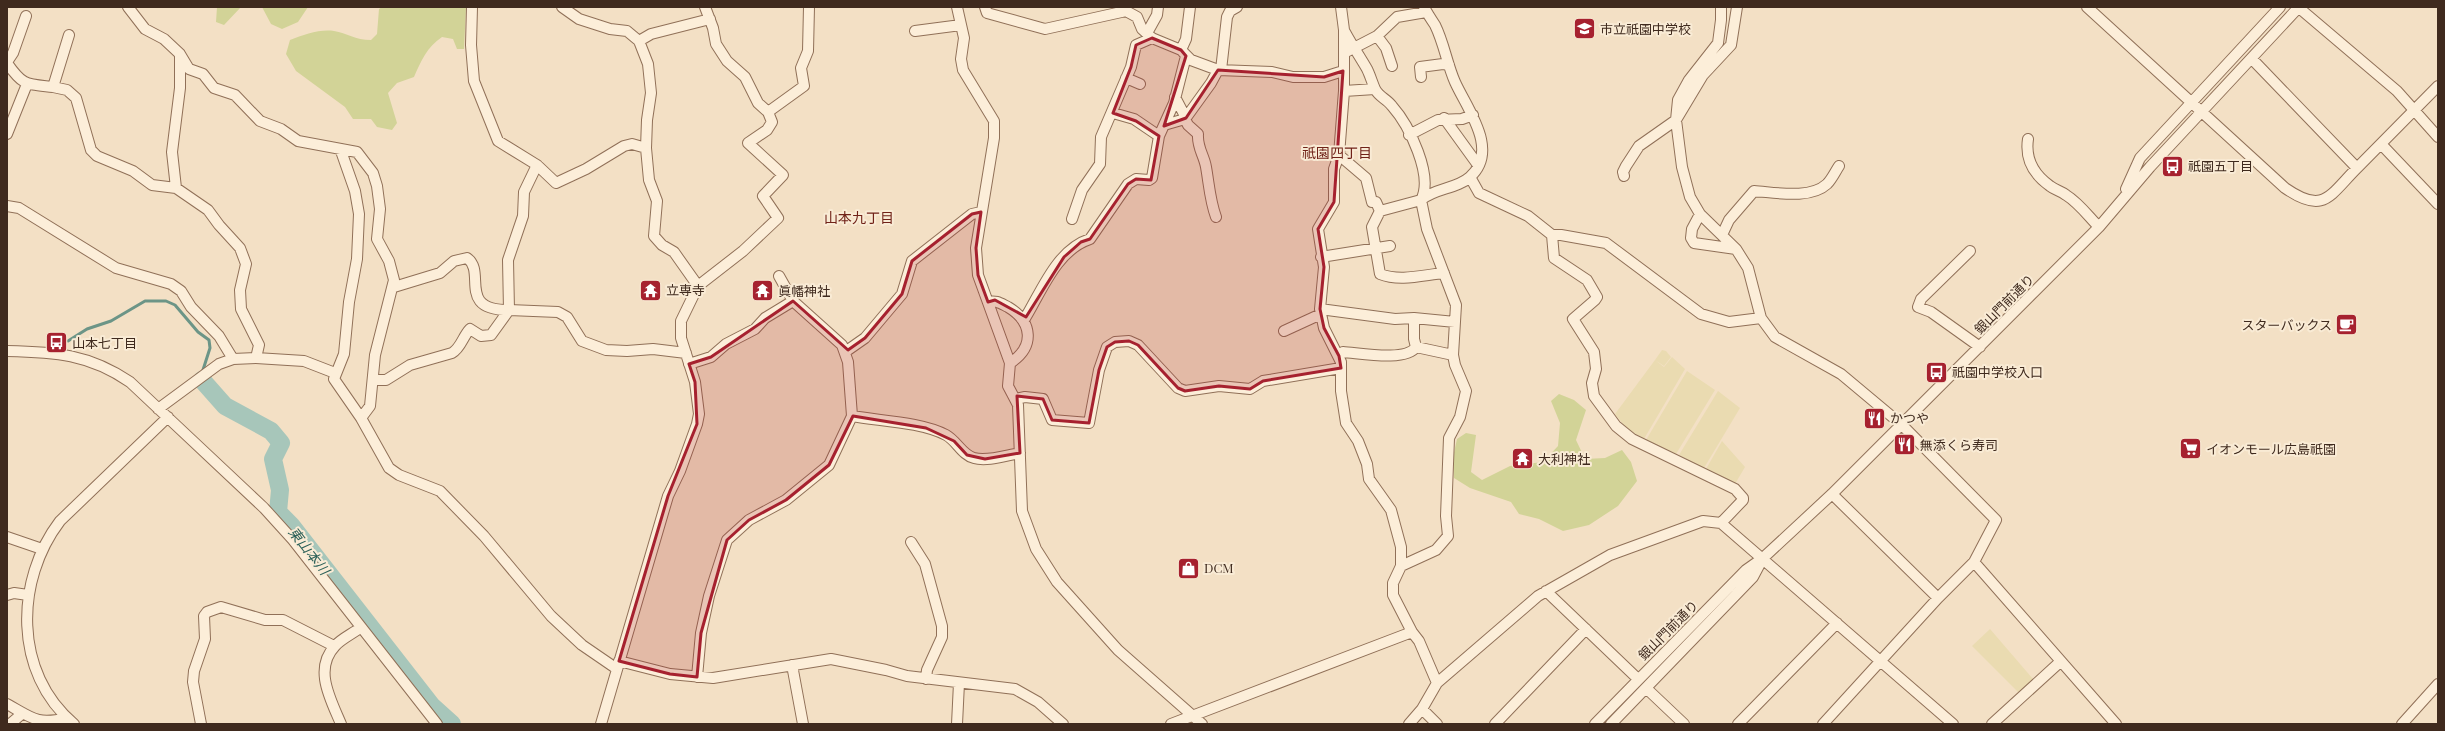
<svg xmlns="http://www.w3.org/2000/svg" width="2445" height="731" viewBox="0 0 2445 731" font-family="'Playfair Display','Noto Sans JP',serif">
<rect width="100%" height="100%" fill="#f3e0c5"/>
<!-- farmland -->
<path fill="#eadbb1" d="M1662,350l4,1 5,6 -7,9 -9,-6z
M1672,357l13,12 -41,70 -18,-11 -11,-14 40,-54 9,7z
M1687,371l28,19 -39,64 -30,-14z
M1718,391l22,17 -36,60 -25,-13z
M1722,441l23,26 -10,17 -29,-15z
M1990,629l43,50 -14,14 -47,-47z"/>
<!-- green -->
<path fill="#d2d397" d="M217,7h24l-17,18 -8,-3z
M262,7h46l-10,15 -16,7 -11,-5z
M382,7h84l-2,42h-7l-4,-10 -11,-2c-15,10 -21,24 -28,40l-17,6 -9,10 9,30 -5,7 -15,-3 -6,-8h-18l-8,-12 -49,-36 -10,-17 4,-14c14,-5 29,-11 44,-9 13,2 21,9 37,9l6,-6 2,-25z
M1559,394l15,6 12,10 -10,30 9,19 20,-1 17,-8 9,12 6,19 -19,25 -29,19 -26,6 -24,-12 -20,-5 -8,-12 -41,-14 -16,-10 -1,-21 4,-18 9,-6 10,2 -5,37 11,8 28,-14 33,-4 15,-16 2,-23 -9,-22z"/>
<g fill="none" stroke-linecap="round" stroke-linejoin="round">
<!-- stream -->
<path stroke="#6c9587" stroke-width="3" d="M68,341l19,-12 24,-8 34,-20h21l9,4 23,27 11,8 1,8 -8,25"/>
<!-- river -->
<path stroke="#a7c6ba" stroke-width="18" d="M202,380l23,26 46,25 10,12 -8,16 7,31 -2,22 13,13 141,181 20,18"/>
<defs>
<path id="minor" d="M128,7l17,22 19,10 16,15 9,15 14,5 11,14 21,7 25,26 21,8 17,12 59,11 16,21 4,13 3,23 -3,30 12,22 5,19 -19,75 -5,51 -9,12
M472,7l-1,38 3,36 24,60 39,24 19,18 30,-14 38,-23 8,-2 14,4
M562,7l17,12 31,10 17,2 12,10 9,23 3,29 -4,27 -1,28 3,32 8,21 -3,35 8,9 12,7 24,34
M957,7l7,31 -3,21 2,11 31,51v17l-18,110 2,27 32,88 -2,23 10,19 4,106 14,38 21,33 61,68 84,74
M985,7l2,6 58,16 81,-18 11,6 5,12 10,9 29,12 10,10 27,10 54,2 21,5h31l19,-6
M1341,7l3,23v61l-5,64 -5,14v33l-16,27 6,38 -4,42 4,19 17,34v29l5,32 12,18 9,23 2,15 22,31 10,37v19l-8,17v12l19,37 7,9 18,42
M1721,7v13l-3,23 -29,37 -11,20 -2,20 6,47 8,30 10,17 36,35 12,19 13,50 14,19 66,37 61,51 94,95 -22,42 -36,36 -115,126
M2087,7l198,181c39,27 44,8 72,-20
M2298,7l99,84 41,46
M915,31l46,-6
M1345,32c7,13 15,25 22,37 3,6 5,13 8,20 4,8 12,10 17,17 17,19 42,70 29,94l-41,11 -8,16 8,47c20,8 43,1 64,-1
M1147,33l10,-18 1,-8
M1377,36l9,12 6,18
M639,41l12,-7 59,-15
M1181,50l5,-11 4,-32
M1348,51l29,-15 20,-19 29,-5
M180,55v33l-8,64 4,36 32,22 11,15 21,23 6,16 -6,26 1,19 18,36 -3,13
M2252,59l105,109 81,-82
M7,62l6,-9 13,-37
M7,63c16,23 19,21 46,24l16,-52
M1221,70l6,-53 3,-6 7,-4
M1421,77l-1,-10 23,-3 6,1
M1126,78l14,6
M53,87l14,3 9,8 15,52 6,6 36,15 19,14 24,3
M1344,91l31,-2
M1175,97l11,21
M768,112l36,-26 -3,-18 7,-17 1,-44
M1113,113l21,6 25,17
M1444,118l34,47
M1164,125l21,-6
M7,134l20,-50
M1409,135l29,-15 24,-1 11,-4
M2028,139c-3,20 5,35 22,47 5,4 11,5 16,9 13,8 23,22 33,32
M2381,144l57,60
M341,151l14,40 4,23 -2,45 -8,43 -5,52 -10,25 27,39 28,50 10,7 41,16 44,45 67,80 31,29 35,24
M1339,155l27,23 6,24h4l4,9
M537,165l-13,27 -1,24 -15,44 1,50 49,2 9,5 15,24 24,9 21,1 26,-2 33,4
M1624,176l-1,-4 3,-6 13,-20 37,-26 27,-45 28,-30 6,-38
M1470,177l9,16 49,23 24,19h9l45,8 95,71 28,8 32,-4
M2126,189l14,-31 140,-151
M7,206l12,2 97,60 55,16 10,7 10,16 28,29 14,23
M1700,214l-8,15 -1,9 3,5 42,6
M1216,217c-6,-16 -7,-33 -10,-50 -2,-12 -9,-19 -8,-33l-10,-9 -3,-6 26,-36 7,-13
M1072,219l10,-29 18,-26 1,-27 30,-70 5,-22 16,-7
M1552,235l2,23 33,22 10,17 -2,3 -22,19 21,33 2,17 -4,14 2,13 22,30 16,13 103,50 8,9v2l-22,23
M1722,235l7,-15 25,-29c19,1 56,9 73,-7 5,-5 8,-12 12,-18
M1970,251l-49,48 -3,8 13,5 49,35
M1321,257l69,-11
M394,287l46,-14 14,-12 13,-3c20,14 -11,52 42,52
M988,302c8,-2 12,1 20,5 25,15 27,40 2,56
M1320,309l75,10 19,-1 41,4
M1414,318v21l2,8 37,8
M1024,320c17,-27 32,-70 66,-81l38,-55 8,-5 13,1 3,-2 7,-42 15,-33 12,-47
M1284,331l37,-17
M7,351c48,1 82,3 123,31l134,126 29,32 144,184
M845,352l20,-14 37,-44 10,-33 60,-47 9,-2
M1339,356l4,-4c17,1 63,10 73,-5
M689,364l22,-7 15,-13 29,-15 10,-11 28,-17
M374,380h12l24,-15 42,-12c9,-5 11,-17 18,-24l11,7 10,-1 18,-25
M1015,399l10,-2 18,2 9,21 37,3 10,-53 8,-23 8,-5 14,-1 9,4 40,43 7,3 34,-5 31,3 13,-8 78,-13
M158,409l61,-45 14,-5 23,-1 48,3 31,12
M852,416c28,5 69,6 94,19 11,6 16,20 28,23 13,4 33,-3 46,-5
M1832,494l106,104
M7,537l35,12
M911,542l14,22 17,62v11l-15,33 -1,9
M1974,562l142,162
M1401,566l35,-16 12,-14 -2,-20 3,-78 11,-21 6,-26 -11,-26 -2,-10 3,-50 -29,-76 -6,-29c14,-12 36,-11 49,-23 30,-27 -3,-68 -15,-95 -8,-18 -11,-39 -20,-57 -4,-6 -8,-12 -11,-18
M1546,591l92,88
M7,595l7,-2 14,2
M619,661l51,13 43,4 118,-19 55,11 21,6 108,13 23,13 25,22
M792,665l11,59
M697,677l4,-44 8,-37 18,-56 22,-20 37,-20 43,-35 23,-49 -4,-54 -6,-17 -49,-44 -14,-25
M1646,688l38,36
M7,704c25,14 30,21 59,14
M1422,709l15,15
M10,724l13,-11
M74,724c-61,-51 -59,-144 -14,-203l108,-104
M201,724l-8,-42 1,-11 11,-32 -1,-23 3,-4 14,-5 44,13h18l51,26
M341,724c-10,-24 -28,-55 -6,-78 6,-7 17,-12 25,-18
M601,724l67,-228 12,-25 17,-47 2,-10 -4,-32 -14,-44v-17l17,-35 45,-35 35,-33 -15,-22 20,-21 -35,-32 19,-13 5,-8 -4,-10 -10,-9 -13,-26 -18,-16 -11,-17 -3,-16 -8,-21
M957,724l2,-41
M1171,724l241,-92
M1409,724l13,-15 15,-26 101,-87 72,-41 93,-34 18,2 232,201
M1495,724l91,-95
M1595,724l151,-154 17,-12 69,-64 267,-267 51,-60 149,-160
M1611,724l142,-147 9,-17
M1738,724l99,-101
M1992,724l68,-62
M2402,724l36,-40"/>
</defs>
<!-- minor casing -->
<use href="#minor" stroke="#907058" stroke-width="12"/>
<!-- minor -->
<use href="#minor" stroke="#fceed9" stroke-width="10"/>
</g>
<!-- marked area -->
<path fill="#a6212f" fill-opacity="0.2" stroke="#a6212f" stroke-width="3" stroke-linejoin="round" d="M1152,38l29,12 5,6 -22,70 22,-8 32,-48 106,7 19,-6 -9,131 -16,27 6,38 -4,42 4,19 15,28 2,12 -78,13 -13,8 -31,-3 -34,5 -7,-3 -40,-43 -9,-4 -14,1 -8,5 -8,23 -10,53 -37,-3 -9,-21 -26,-3 3,57 -35,6 -18,-4 -13,-14 -28,-13 -73,-12 -24,49 -43,35 -37,20 -22,20 -26,93 -4,44 -27,-3 -51,-13 49,-165 29,-72 -2,-42 -6,-18 22,-7 82,-56 55,49 17,-12 37,-44 10,-33 60,-47 9,-2 -5,36 2,27 10,27 7,-2 31,17 38,-60 17,-15 9,-3 38,-55 8,-5 15,1 8,-44 -23,-15 -23,-8 18,-46 5,-22z"/>
<!-- icons -->
<defs>
<symbol id="school-square" viewBox="-11 -11 22 22"><rect x="-9" y="-9" width="18" height="18" rx="4" fill="#a6212f" stroke="#f9ebd5"/><path d="M0-5L7-2L0 1L-7-2ZM-4 1L0 2.5L4 1V4Q0 6-4 4Z" fill="#fff"/></symbol>
<symbol id="bus-square" viewBox="-11 -11 22 22"><rect x="-9" y="-9" width="18" height="18" rx="4" fill="#a6212f" stroke="#f9ebd5"/><path d="M-5-6H5V4H4V6H2V4H-2V6H-4V4H-5ZM-3.5-4V0h7V-4ZM-3.5 1.2v1.5H-2V1.2ZM2 1.2v1.5H3.5V1.2Z" fill="#fff"/></symbol>
<symbol id="temple-square" viewBox="-11 -11 22 22"><rect x="-9" y="-9" width="18" height="18" rx="4" fill="#a6212f" stroke="#f9ebd5"/><path d="M0-6L5-2H3V0L6.5 2.5H4V6H1.5V3h-3V6H-4V2.5H-6.5L-3 0V-2H-5Z" fill="#fff"/></symbol>
<symbol id="cafe-square" viewBox="-11 -11 22 22"><rect x="-9" y="-9" width="18" height="18" rx="4" fill="#a6212f" stroke="#f9ebd5"/><path d="M-5.5-4.5H6V0H3Q3 3.5 0 3.5H-2.5Q-5.5 3.5-5.5 0ZM3-3.2v2h1.7v-2ZM-6 4.5H4V6H-6Z" fill="#fff"/></symbol>
<symbol id="restaurant-square" viewBox="-11 -11 22 22"><rect x="-9" y="-9" width="18" height="18" rx="4" fill="#a6212f" stroke="#f9ebd5"/><path d="M-5-6h1v4h1v-4h1v4h1v-4h1v5L-1.5 .5V6h-2V.5L-5-1ZM5-6V6H3V1.5H1.5Q1.5-4 5-6Z" fill="#fff"/></symbol>
<symbol id="supermarket-square" viewBox="-11 -11 22 22"><rect x="-9" y="-9" width="18" height="18" rx="4" fill="#a6212f" stroke="#f9ebd5"/><path d="M-6-5.5h2.5l.6 2H6L4.5 2H-2.5L-4.4-4H-6ZM-1.5 3.2a1.3 1.3 0 1 0 .1 0ZM3 3.2a1.3 1.3 0 1 0 .1 0Z" fill="#fff"/></symbol>
<symbol id="shop-square" viewBox="-11 -11 22 22"><rect x="-9" y="-9" width="18" height="18" rx="4" fill="#a6212f" stroke="#f9ebd5"/><path d="M-5-2.5h2.3a2.7 3.5 0 0 1 5.4 0H5L5.5 6h-11ZM-1.5-2.5h3a1.5 2.3 0 0 0-3 0Z" fill="#fff"/></symbol>
</defs>
<g fill-rule="evenodd">
<use href="#school-square" x="1572" y="16" width="25" height="25"/>
<use href="#bus-square" x="2160" y="154" width="25" height="25"/>
<use href="#temple-square" x="638" y="278" width="25" height="25"/>
<use href="#temple-square" x="750" y="278" width="25" height="25"/>
<use href="#cafe-square" x="2334" y="312" width="25" height="25"/>
<use href="#bus-square" x="44" y="330" width="25" height="25"/>
<use href="#bus-square" x="1924" y="360" width="25" height="25"/>
<use href="#restaurant-square" x="1862" y="406" width="25" height="25"/>
<use href="#restaurant-square" x="1892" y="432" width="25" height="25"/>
<use href="#supermarket-square" x="2178" y="436" width="25" height="25"/>
<use href="#temple-square" x="1510" y="446" width="25" height="25"/>
<use href="#shop-square" x="1176" y="556" width="25" height="25"/>
</g>
<g text-anchor="middle" stroke-width="4" stroke-linejoin="round" paint-order="stroke">
<!-- poi labels -->
<g font-size="13" fill="#3f2a1e" stroke="#f9ebd5" text-anchor="start">
<text x="1600" y="34">市立祇園中学校</text>
<text x="2188" y="171">祇園五丁目</text>
<text x="666" y="295">立専寺</text>
<text x="778" y="296">眞幡神社</text>
<text x="2332" y="330" text-anchor="end">スターバックス</text>
<text x="72" y="348">山本七丁目</text>
<text x="1952" y="377">祇園中学校入口</text>
<text x="1890" y="423">かつや</text>
<text x="1920" y="450">無添くら寿司</text>
<text x="2206" y="454">イオンモール広島祇園</text>
<text x="1538" y="464">大利神社</text>
<text x="1204" y="573">DCM</text>
</g>
<!-- street labels -->
<g font-size="13" fill="#3f2a1e" stroke="#f9ebd5">
<text transform="translate(2004 304) rotate(-45)" y="5">銀山門前通り</text>
<text transform="translate(1668 630) rotate(-45)" y="5">銀山門前通り</text>
</g>
<!-- neighbourhood labels -->
<g font-size="14" fill="#702218" stroke="#f9ebd5">
<text x="1337" y="158">祇園四丁目</text>
<text x="859" y="223">山本九丁目</text>
</g>
<!-- water labels -->
<g font-size="14" font-style="italic" fill="#2b6058" stroke="#f9ebd5">
<text transform="translate(309 551) rotate(52)" y="5">東山本川</text>
</g>
</g>
<!-- border -->
<rect width="2445" height="731" fill="none" stroke="#3f2a1e" stroke-width="16"/>
</svg>
